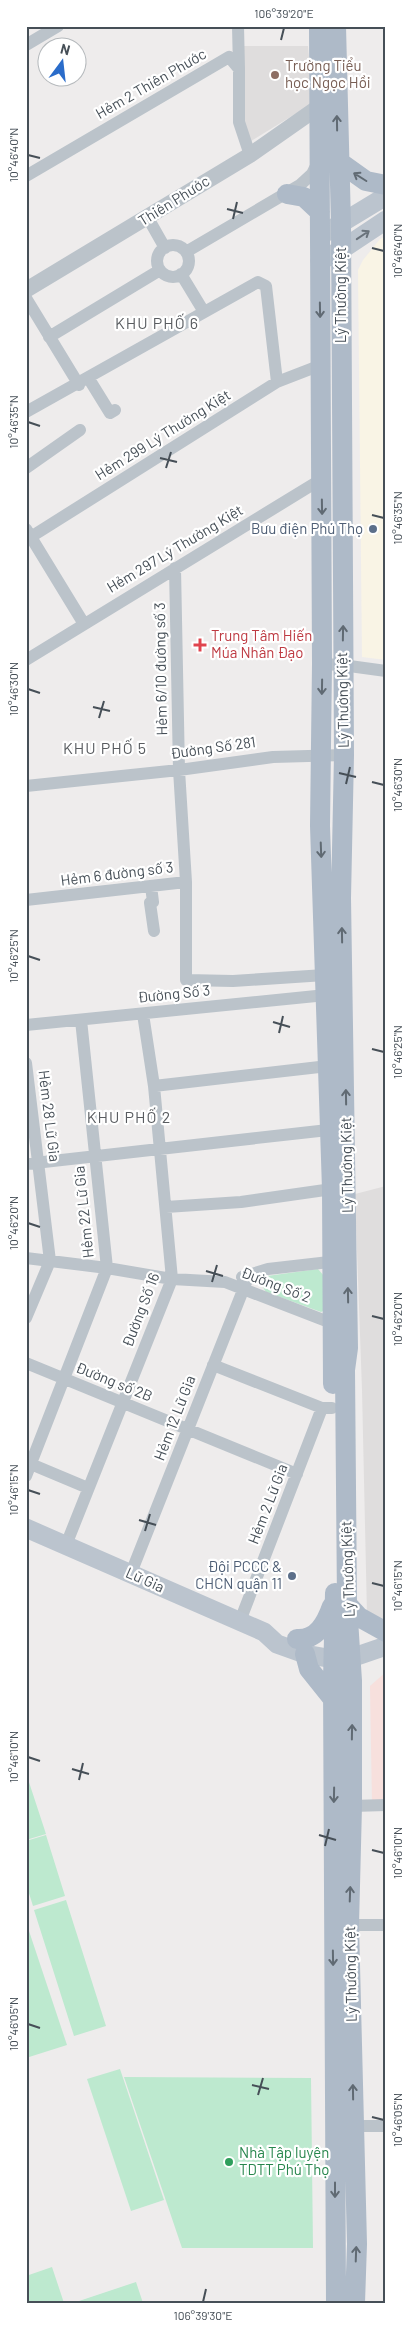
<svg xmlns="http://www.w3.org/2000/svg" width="412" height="2329" viewBox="0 0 412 2329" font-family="Barlow,sans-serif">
<rect width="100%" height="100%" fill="#eeecec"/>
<!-- commercial -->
<path fill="#f9f4e5" d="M386,236v424l-24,-3 -4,-387 5,-10 17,-21z"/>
<!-- education -->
<path fill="#dfdddd" d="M238,46h70l5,57 -65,40 -7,-18z
M386,1186v434l-19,-5 -5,-225 -7,-196z"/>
<!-- medical -->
<path fill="#f7e0dd" d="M386,1672v130l-14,1 -2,-117z"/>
<!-- green -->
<path fill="#bde9cf" d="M318,1269l6,7 -1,35 -2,1 -55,-20c-5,-6 -4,-12 1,-16z
M26,1773l20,61 -20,6z
M46,1835l19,61 -32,10 -7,-22v-43z
M66,1900l40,126 -32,10 -40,-126z
M26,1922l41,123 -41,13z
M120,2069l44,131 -33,11 -44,-132z
M124,2077l187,1 2,170h-131z
M52,2267l12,36h-38v-27z
M136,2282l7,21h-70z"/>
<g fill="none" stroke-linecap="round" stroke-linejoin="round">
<!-- minor -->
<path stroke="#bbc3ca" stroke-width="12" d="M238,26l1,43
M26,45l32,-19
M26,176l203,-119 10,12v53l11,33
M148,218l17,30
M157 261a16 16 0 1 1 32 0a16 16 0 1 1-32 0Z
M186,252l114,-67 12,-11 6,-12
M181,274l23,38
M26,298l53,87
M49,337l111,-67
M89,379l21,34 5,-3
M26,412l232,-130 8,4 11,96
M26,468l54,-38
M26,529l58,95
M26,540l251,-158 44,-17
M175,568l4,202 7,112
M26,660l299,-183
M322,664l20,1 44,6
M26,786l153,-16 94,-13 71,-2
M151,886l2,16 -3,1 4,28
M26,900l160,-18v98l47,1 92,-6
M26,1025l300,-30
M26,1063l24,198 -24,57
M154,1086l174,-20
M26,1164l302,-34
M166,1207l75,-5 91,-13
M26,1258l81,10 65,11 53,3 114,44
M242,1277l26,-8 70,-8
M26,1363l271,111
M213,1365l109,43
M26,1462l62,26
M26,1476l81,-208 -26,-248
M66,1545l106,-266 -18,-193 -11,-72
M131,1573l118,-298
M240,1621l82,-213h10
M352,1806l34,-1
M343,1925h43
M348,2126h38"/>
<!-- tertiary -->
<path stroke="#bbc3ca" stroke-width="16" d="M26,290l224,-135 70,-49"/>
<!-- secondary -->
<path stroke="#bbc4ce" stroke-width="19" d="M320,236l66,-40
M320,261l21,-11 45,-30
M26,1528l238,104 13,12 28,10 28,5 18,-1 35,-12"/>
<!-- primary -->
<path stroke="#aebac8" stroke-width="20" d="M319,26l3,638 -2,162 12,363 1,195
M336,26l5,198 3,531 -3,143 7,450 -3,22 2,234 5,77v125l-3,119 8,319 -2,59
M338,161l28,20 20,4
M287,194l17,3 16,15
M335,1593l-2,88 3,622
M347,1604l12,13 27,15
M297,1639c20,1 29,-16 35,-33
M305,1654l4,15 24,30"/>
</g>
<!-- one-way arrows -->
<defs><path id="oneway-shaft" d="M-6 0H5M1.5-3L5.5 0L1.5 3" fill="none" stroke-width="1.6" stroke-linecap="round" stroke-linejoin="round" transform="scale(1.25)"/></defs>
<g stroke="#606a73">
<use href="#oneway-shaft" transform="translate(337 123) rotate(-91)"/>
<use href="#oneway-shaft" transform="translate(360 177) rotate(-148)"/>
<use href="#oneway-shaft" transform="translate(320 310) rotate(89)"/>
<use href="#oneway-shaft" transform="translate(322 507) rotate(89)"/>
<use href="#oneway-shaft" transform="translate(343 633) rotate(-89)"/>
<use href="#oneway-shaft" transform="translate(322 687) rotate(91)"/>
<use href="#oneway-shaft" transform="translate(321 850) rotate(88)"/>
<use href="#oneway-shaft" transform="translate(342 935) rotate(-91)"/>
<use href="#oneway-shaft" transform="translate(346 1097) rotate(-91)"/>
<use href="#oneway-shaft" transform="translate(348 1295) rotate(-91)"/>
<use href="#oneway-shaft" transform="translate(352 1732) rotate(-89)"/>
<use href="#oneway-shaft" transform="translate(334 1795) rotate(91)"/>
<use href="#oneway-shaft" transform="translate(350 1894) rotate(-88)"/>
<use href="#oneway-shaft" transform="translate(333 1958) rotate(89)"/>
<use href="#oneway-shaft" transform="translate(353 2092) rotate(-91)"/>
<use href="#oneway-shaft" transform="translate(335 2190) rotate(90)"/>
<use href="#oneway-shaft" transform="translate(356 2254) rotate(-88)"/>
</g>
<use stroke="#69727b" href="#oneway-shaft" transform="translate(363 235) rotate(-34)"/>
<!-- ticks -->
<path fill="none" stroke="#464f57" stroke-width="2" d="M281,40l3,-12M28,155l12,3M227,209l16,4M233,219l4,-17M372,248l12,3M28,422l12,4M160,458l17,4M166,468l5,-16M372,515l12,3M28,689l12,4M93,707l17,4M99,718l5,-17M339,773l17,4M372,782l12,3M346,784l4,-17M28,956l12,4M273,1022l17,5M279,1033l4,-17M372,1049l12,3M28,1223l12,4M206,1271l17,5M212,1282l5,-17M372,1316l12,3M28,1490l12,4M139,1520l17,5M145,1531l5,-17M372,1583l12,3M28,1757l12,4M72,1769l17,5M79,1780l4,-17M319,1835l17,5M325,1846l4,-17M372,1850l12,3M28,2024l12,4M252,2085l17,4M258,2095l5,-17M372,2117l12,3M203,2302l3,-13"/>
<!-- markers -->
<circle fill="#8d6e63" stroke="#fff" stroke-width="2" cx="275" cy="75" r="5"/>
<g fill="#5c6f8a" stroke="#fff" stroke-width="2">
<circle cx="373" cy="529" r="5"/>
<circle cx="292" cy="1576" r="5"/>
</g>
<path fill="#e0444e" stroke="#fff" stroke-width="2" d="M197.5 637.5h5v5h5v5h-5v5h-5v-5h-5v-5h5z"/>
<circle fill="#2e9e5b" stroke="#fff" stroke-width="2" cx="229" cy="2162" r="5"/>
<g text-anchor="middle" stroke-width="4.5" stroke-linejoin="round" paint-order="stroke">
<!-- education labels -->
<g font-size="15" fill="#785e54" stroke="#fff" text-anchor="start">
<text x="285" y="71">Trường Tiểu<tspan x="285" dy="17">học Ngọc Hồi</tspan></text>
</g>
<!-- street labels -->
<g font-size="15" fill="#464f57" stroke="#fff">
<text transform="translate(151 84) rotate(-30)" y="5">Hẻm 2 Thiên Phước</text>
<text transform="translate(174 201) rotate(-32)" y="5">Thiên Phước</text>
<text transform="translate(341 295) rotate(-90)" y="5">Lý Thường Kiệt</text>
<text transform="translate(163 435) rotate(-32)" y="5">Hẻm 299 Lý Thường Kiệt</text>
<text transform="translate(175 549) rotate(-31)" y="5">Hẻm 297 Lý Thường Kiệt</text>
<text transform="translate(161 669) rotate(-91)" y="5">Hẻm 6/10 đường số 3</text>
<text transform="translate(343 700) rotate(-91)" y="5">Lý Thường Kiệt</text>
<text transform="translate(213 748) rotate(-8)" y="5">Đường Số 281</text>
<text transform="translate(117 874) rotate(-7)" y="5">Hẻm 6 đường số 3</text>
<text transform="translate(174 994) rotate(-6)" y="5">Đường Số 3</text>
<text transform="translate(49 1116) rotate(83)" y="5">Hẻm 28 Lữ Gia</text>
<text transform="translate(347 1165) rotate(-91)" y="5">Lý Thường Kiệt</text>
<text transform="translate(84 1212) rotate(-96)" y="5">Hẻm 22 Lữ Gia</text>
<text transform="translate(276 1285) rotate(21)" y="5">Đường Số 2</text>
<text transform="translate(141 1310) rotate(-69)" y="5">Đường Số 16</text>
<text transform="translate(114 1382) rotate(22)" y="5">Đường số 2B</text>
<text transform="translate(175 1418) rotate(-69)" y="5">Hẻm 12 Lữ Gia</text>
<text transform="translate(268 1504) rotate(-69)" y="5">Hẻm 2 Lữ Gia</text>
<text transform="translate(348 1569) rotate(-92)" y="5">Lý Thường Kiệt</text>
<text transform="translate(145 1580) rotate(24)" y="5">Lữ Gia</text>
<text transform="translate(351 1974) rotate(-91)" y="5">Lý Thường Kiệt</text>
</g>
<!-- service labels -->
<g font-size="15" fill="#4e5e75" stroke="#fff" text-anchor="end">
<text x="363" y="534">Bưu điện Phú Thọ</text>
<text x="282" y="1572">Đội PCCC &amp;<tspan x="282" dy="17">CHCN quận 11</tspan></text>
</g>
<!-- health labels -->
<g font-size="15" fill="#be3a42" stroke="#fff" text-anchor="start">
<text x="211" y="641">Trung Tâm Hiến<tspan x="211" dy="17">Múa Nhân Đạo</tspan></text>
</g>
<!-- leisure labels -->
<g font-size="15" fill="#27864d" stroke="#fff" text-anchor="start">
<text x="239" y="2158">Nhà Tập luyện<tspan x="239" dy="17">TDTT Phú Thọ</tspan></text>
</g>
<!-- neighbourhood labels -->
<g font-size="16" letter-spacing="1" fill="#595c60" stroke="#fff">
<text x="157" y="329">KHU PHỐ 6</text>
<text x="105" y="754">KHU PHỐ 5</text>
<text x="129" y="1123">KHU PHỐ 2</text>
</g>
</g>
<!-- border -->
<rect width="412" height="2329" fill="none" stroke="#ffffff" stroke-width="55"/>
<!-- north arrow -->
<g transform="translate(62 62) rotate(15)"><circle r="24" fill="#ffffff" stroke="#b5b9bc"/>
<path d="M0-4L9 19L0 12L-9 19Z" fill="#2a6cca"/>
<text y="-8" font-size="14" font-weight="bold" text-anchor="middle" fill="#464f57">N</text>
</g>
<rect x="28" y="28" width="356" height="2274" fill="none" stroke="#464f57" stroke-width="2"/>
<g font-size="12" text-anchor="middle" fill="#464f57">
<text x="284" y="18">106°39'20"E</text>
<text transform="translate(14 155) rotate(-90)" y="4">10°46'40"N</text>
<text transform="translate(398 251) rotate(-90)" y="4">10°46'40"N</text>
<text transform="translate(14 422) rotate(-90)" y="4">10°46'35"N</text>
<text transform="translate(398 518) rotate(-90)" y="4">10°46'35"N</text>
<text transform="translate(14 689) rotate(-90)" y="4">10°46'30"N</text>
<text transform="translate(398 785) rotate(-90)" y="4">10°46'30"N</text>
<text transform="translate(14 956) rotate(-90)" y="4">10°46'25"N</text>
<text transform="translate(398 1052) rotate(-90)" y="4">10°46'25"N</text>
<text transform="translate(14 1223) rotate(-90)" y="4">10°46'20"N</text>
<text transform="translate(398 1319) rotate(-90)" y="4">10°46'20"N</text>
<text transform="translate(14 1490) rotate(-90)" y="4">10°46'15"N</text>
<text transform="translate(398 1586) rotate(-90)" y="4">10°46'15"N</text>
<text transform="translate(14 1757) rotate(-90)" y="4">10°46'10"N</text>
<text transform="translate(398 1853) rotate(-90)" y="4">10°46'10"N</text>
<text transform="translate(14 2024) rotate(-90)" y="4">10°46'05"N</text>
<text transform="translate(398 2120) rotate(-90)" y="4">10°46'05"N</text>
<text x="203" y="2320">106°39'30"E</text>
</g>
</svg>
